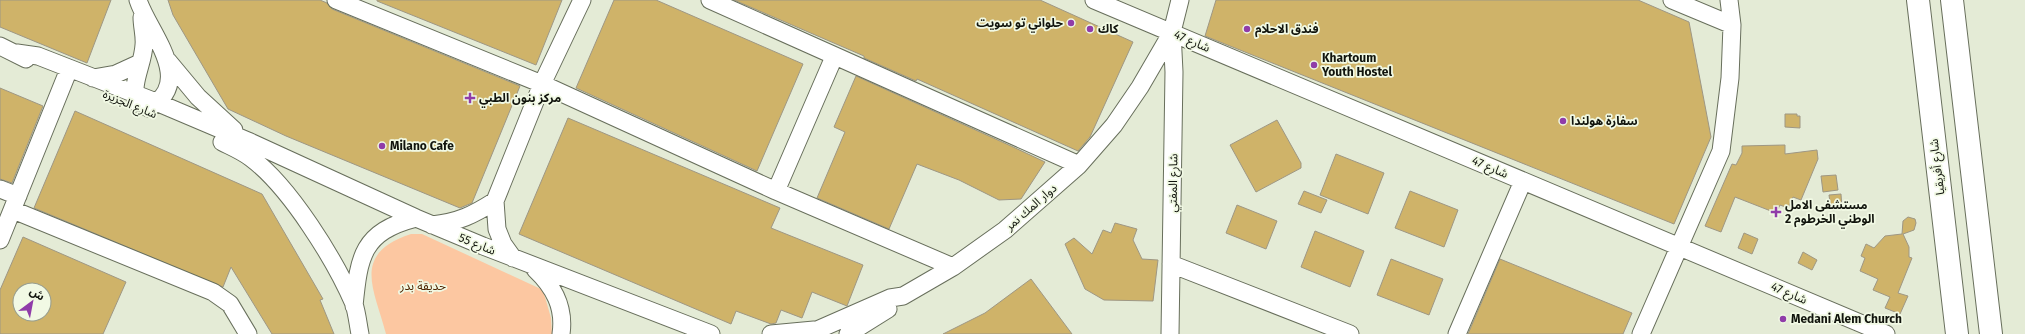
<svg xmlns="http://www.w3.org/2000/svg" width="2025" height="334" viewBox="0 0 2025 334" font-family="'Fira Sans','Noto Sans Arabic',sans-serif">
<rect width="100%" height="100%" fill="#e4ebd6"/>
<!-- green -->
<path fill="#fcc7a1" d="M411,234h11l121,56 8,28 1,16h-166c-12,-46 -35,-80 25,-100z"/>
<!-- building -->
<path fill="#cfb369" stroke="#9e9784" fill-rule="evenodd" d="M0,0h111l-24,63 -87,-36z
M168,0h152l7,3 5,6 188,77 -48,117 -12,5 -174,-72 -58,-27 -55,-94z
M562,0l-26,65 -159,-64v-1z
M614,0h42l147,64 -46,107 -181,-83z
M734,0h306l93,42 -43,95 -12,14 -161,-72 -1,2 -52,-23v-2z
M1216,0h422l51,22 22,115 -37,87 -469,-188z
M856,76l155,70 34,16 -24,37 -22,1 -40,-20 -42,-16 -28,65 -72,-31 28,-66 -11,-5z
M0,88l43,18 -31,77 -12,-4z
M75,111l187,83 61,105 -3,1 14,34h-62l-41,-67 -8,20 -189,-79z
M1785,114h12v2h3v12l-15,-1z
M568,118l212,90 -9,20 92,37 -16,41 -35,-14 -10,26 -21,-8 -5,13 -5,1 -35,-13 -5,13 -212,-90z
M1277,120l24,43v5l-45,24 -26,-47z
M1785,145v9l32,-4 1,9 -17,41 -8,-3 -5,11 -8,-3 -4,8 -41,-16 -14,35 -16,-6 27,-62 4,1 6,-12v-7z
M1336,154l48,19 -16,41 -48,-19z
M1836,175l2,15 -15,2 -2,-16z
M1304,191l23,9 -6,13 -23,-9z
M1410,191l48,19 -14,37 -49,-19z
M1841,194l1,15 -11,1 -2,-15z
M1237,205l40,16 -11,28 -40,-16z
M1908,217l7,2 1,4 -2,7 -11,4 6,13v10l3,1 -14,35 10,3 -8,18 -15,-6 5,-11 -17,-7 5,-11 -18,-8 5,-13 -4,-2 5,-12 8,4 11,-12 17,-2 1,-13z
M1115,223l22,6 -4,11 9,19 16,1 -5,41 -49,-1 -19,-11 -20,-45 9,-6 18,16 11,-24 8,3z
M1315,231l49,20 -14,36 -49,-20z
M1744,233l14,6 -6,15 -14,-6z
M23,237l103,45 -23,52h-103v-44zM20,290h24v24h-24z
M1803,252l14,8 -5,10 -14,-7z
M1391,259l52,20 -14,36 -52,-20z
M1500,259l132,54 -9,21h-155z
M1031,279l41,55h-129l42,-21z"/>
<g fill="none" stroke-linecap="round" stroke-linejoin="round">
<defs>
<path id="minor" d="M138,0c10,32 59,82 10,108
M336,0l206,84 234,107 177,76
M710,0l369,165
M1094,0l792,334
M1672,0l60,25
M0,46l26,13
M17,53l21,3 118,46 92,39 168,77 67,28 228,88
M168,61l30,36 36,33
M93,78l23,-4 24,-11
M137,103c-7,-19 6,-38 7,-58 1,-9 -2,-18 -2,-28
M222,142c10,5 20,9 29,16 39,29 84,102 103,146 3,9 4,20 6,30
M0,189l18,7
M776,191l58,-134
M13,210l200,82 17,12 18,30
M432,225c27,-3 41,-10 63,-24
M0,240l69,-171
M513,258l-10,-14 -6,-15 -2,-28 47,-117 40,-84
M1171,264l179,70
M535,269c19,18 30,38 26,65
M354,306c5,-50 8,-74 62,-88
M771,334l43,-4
M808,334l82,-36 13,-2 50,-29 52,-37 74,-65 35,-40 26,-38 32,-55 8,-32
M848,334l40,-25
M1170,334l4,-262 -2,-40
M1457,334l66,-153
M1641,334l80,-183 9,-73 2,-53 -3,-25"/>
<path id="highway" d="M1918,0l39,334
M1952,0l39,334"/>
</defs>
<!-- minor casing -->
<use href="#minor" stroke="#686f5c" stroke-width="19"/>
<!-- highway casing -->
<use href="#highway" stroke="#686f5c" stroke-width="24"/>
<!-- minor -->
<use href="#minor" stroke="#fff" stroke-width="17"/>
<!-- highway -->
<use href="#highway" stroke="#fff" stroke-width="22"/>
</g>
<!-- markers -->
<g fill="#903ca9" stroke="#f1f9e4" stroke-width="1.5">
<circle cx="1071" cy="23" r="4"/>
<circle cx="1090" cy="29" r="4"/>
<circle cx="1247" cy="29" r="4"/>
<circle cx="1314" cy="65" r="4"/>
<path d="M468 92h4v4h4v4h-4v4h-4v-4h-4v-4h4z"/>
<circle cx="1563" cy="121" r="4"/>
<circle cx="382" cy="146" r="4"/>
<path d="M1774 206h4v4h4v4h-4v4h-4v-4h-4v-4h4z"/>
<circle cx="1783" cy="319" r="4"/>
</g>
<g text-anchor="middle" stroke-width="3.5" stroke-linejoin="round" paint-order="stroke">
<!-- poi labels -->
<g font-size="12" font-weight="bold" fill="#11140d" stroke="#f1f9e4" text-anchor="start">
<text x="1063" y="27" text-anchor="end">حلواني تو سويت</text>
<text x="1098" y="33">كاك</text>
<text x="1255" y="33">فندق الاحلام</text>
<text x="1322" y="62">Khartoum<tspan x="1322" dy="14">Youth Hostel</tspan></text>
<text x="479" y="102">مركز بنون الطبي</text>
<text x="1571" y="125">سفارة هولندا</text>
<text x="390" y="150">Milano Cafe</text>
<text x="1785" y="209">مستشفى الامل<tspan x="1785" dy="14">الوطني الخرطوم 2</tspan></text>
<text x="1791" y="323">Medani Alem Church</text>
</g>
<!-- street labels -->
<g font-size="12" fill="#11140d" stroke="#f1f9e4">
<text transform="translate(1192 41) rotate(23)" y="4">شارع 47</text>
<text transform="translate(130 104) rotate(22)" y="4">شارع الجزيرة</text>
<text transform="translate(1490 167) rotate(23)" y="4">شارع 47</text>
<text transform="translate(1937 167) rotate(-97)" y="4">شارع أفريقيا</text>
<text transform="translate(1173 183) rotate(-89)" y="4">شارع المفتي</text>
<text transform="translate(1031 207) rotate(-41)" y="4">دوار المك نمر</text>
<text transform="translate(477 244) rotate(22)" y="4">شارع 55</text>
<text transform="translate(1789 293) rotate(23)" y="4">شارع 47</text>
</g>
<!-- park labels -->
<g font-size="12" fill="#4c2300" stroke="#f1f9e4">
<text x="423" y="290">حديقة بدر</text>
</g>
</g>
<!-- north arrow -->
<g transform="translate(32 302) rotate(32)"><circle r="19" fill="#f1f9e4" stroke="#979d8e"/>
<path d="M0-3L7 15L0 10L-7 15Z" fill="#903ca9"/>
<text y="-6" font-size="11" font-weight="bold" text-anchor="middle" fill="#11140d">ش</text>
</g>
</svg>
